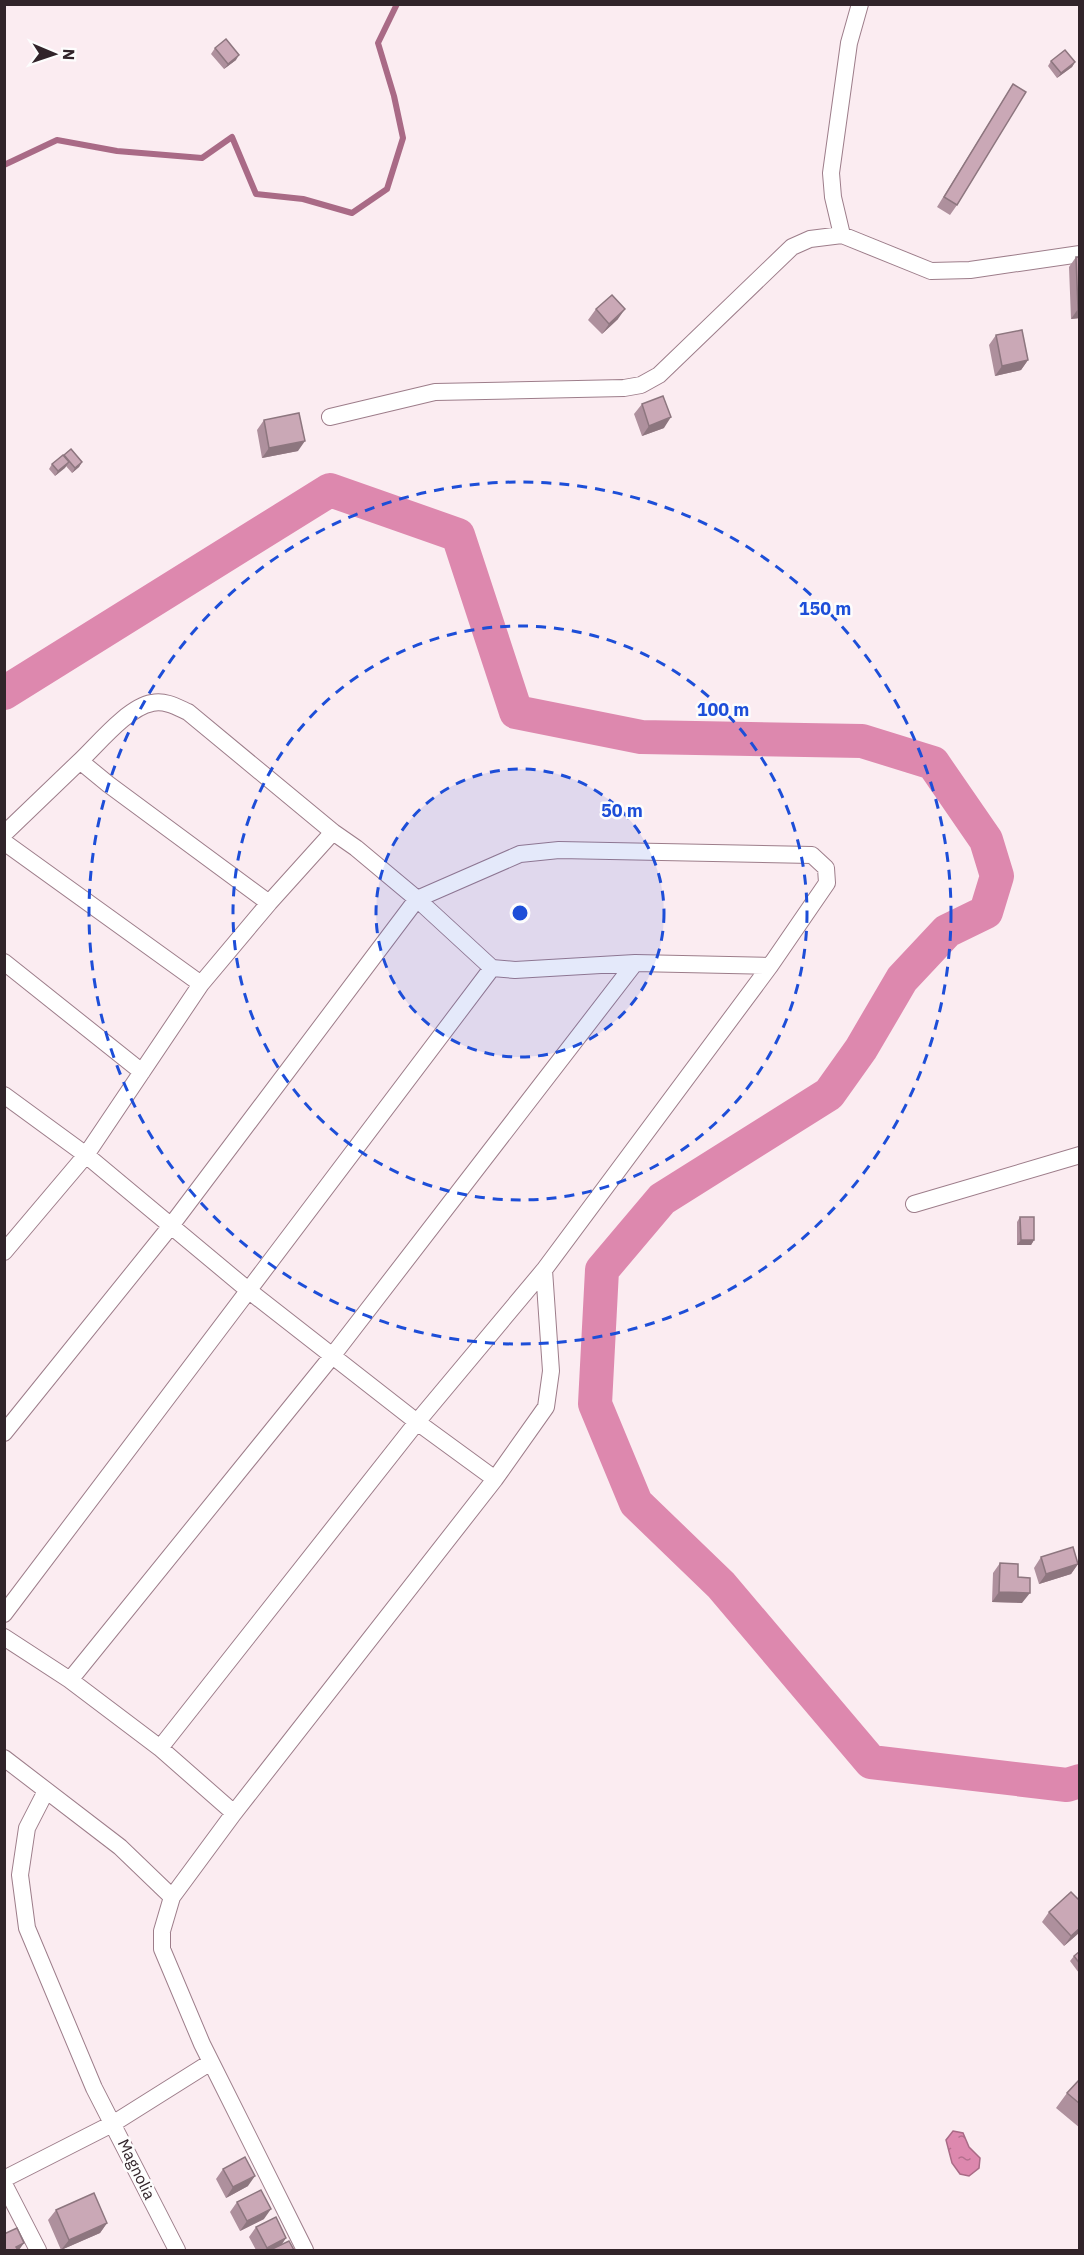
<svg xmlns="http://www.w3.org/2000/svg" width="1084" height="2255" viewBox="0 0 1084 2255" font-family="'IBM Plex Sans',sans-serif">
<defs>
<pattern id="water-ripples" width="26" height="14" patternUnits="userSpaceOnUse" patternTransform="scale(1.5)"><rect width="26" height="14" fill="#dd88ae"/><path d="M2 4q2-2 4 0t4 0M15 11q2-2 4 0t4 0" fill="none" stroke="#b46f8e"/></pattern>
</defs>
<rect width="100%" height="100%" fill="#fbecf1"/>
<!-- water -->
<path fill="url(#water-ripples)" stroke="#a96a86" stroke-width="1.5" d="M953,2131l10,2 6,14 11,11 -1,10 -10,8 -9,-2 -8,-11 -6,-23z"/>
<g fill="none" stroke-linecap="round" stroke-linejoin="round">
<!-- stream -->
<path stroke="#a96a86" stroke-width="6" d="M4,165l53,-25 60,11 85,7 30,-21 24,57 47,5 49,14 35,-24 16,-51 -9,-42 -16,-53 19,-39"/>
<!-- river -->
<path stroke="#dd88ae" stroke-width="34" d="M4,693l326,-203 128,45 58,177 125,25 221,4 71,22 53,77 11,36 -11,36 -39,19 -45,48 -41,70 -32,45 -167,105 -60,71 -7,134 41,99 85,82 150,177 196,23 13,-4"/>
<defs>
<path id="street" d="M860,4l-11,39 -18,130 2,24 9,38 89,36 39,-1 110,-16
M330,417l105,-25 189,-4 17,-3 18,-10 133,-128 18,-8 32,-4
M80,761c18,-17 48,-54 72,-58 13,-3 25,4 36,9l145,120
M4,834l76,-73 28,23 161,119 -68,81 -115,171 -82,97
M4,842l197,142
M4,962l138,110
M635,963l135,3
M4,1095l82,60 162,135 169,132 78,57
M914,1204l166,-49
M4,1433l166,-206 247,-328 103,-45 39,-4 253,5 14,13 1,15 -57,83 -226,304 -127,152 -257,326
M4,1614l488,-646
M4,1637l66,43 90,68 74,65 261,-334 51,-72 5,-36 -7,-101
M70,1680l263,-325 302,-392 -120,7 -23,-2 -75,-69 -61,-51 -23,-16 -64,71
M4,1758l116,89 52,50 -10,34v18l40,95 103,206
M46,1791l-19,37 -7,47 7,53 67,160 83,162
M172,1897l62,-84
M4,2179l110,-56 97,-61
M4,2184l34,66"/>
</defs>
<!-- street casing -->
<use href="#street" stroke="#9d7d8a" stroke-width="18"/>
<!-- street -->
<use href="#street" stroke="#fff" stroke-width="16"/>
</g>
<!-- wall -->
<path fill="#ae909d" d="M215,48l21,12 -12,9 -13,-15z
M1051,61l24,1 -3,5 -15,11 -9,-12z
M1013,84l-56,121 -7,10 -13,-8z
M1076,257l4,61 -9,1 -2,-52z
M596,309l22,10 -16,15 -14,-14z
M996,335l32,25 -7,10 -26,6 -6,-31z
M642,404l22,24 -22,8 -8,-22z
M264,420l34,31 -36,7 -5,-28z
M71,449l11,13 -3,5 -7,6 -6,-7 -11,10 -6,-7 3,-5z
M1020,1217l14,23 -3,5h-14v-23z
M1041,1557l37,7 -7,10 -32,10 -5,-16z
M1000,1563l18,14 4,26 -30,-1 1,-29z
M1080,1901v31l-16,14 -22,-24 7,-10z
M1080,1951v22h-1l-9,-12 4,-5z
M1080,2079v49l-24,-20 11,-15z
M223,2169l25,17 -22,12 -10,-19z
M237,2202l27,17 -24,12 -10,-19z
M56,2210l51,13 -7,10 -39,17 -13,-30z
M256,2227l30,11 -5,7 13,5h-38l-7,-13z"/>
<!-- shaded-wall -->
<path fill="#8d767f" d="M239,55l-3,5 -12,9 4,-5z
M1075,62l-3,5 -15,11 4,-5z
M625,309l-7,10 -16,15 7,-10z
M1078,309h2v9l-9,1z
M1028,360l-7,10 -26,6 7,-10z
M671,417l-7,11 -22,8 7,-10z
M305,441l-7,10 -36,7 7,-10z
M69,462l-4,6 -10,8 3,-5z
M82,462l-3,5 -7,6 3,-5z
M1021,1240h13l-3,5h-14z
M1078,1564l-7,10 -32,10 7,-10z
M999,1592l31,1 -8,10 -30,-1z
M1080,1928v4l-16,14 7,-10z
M255,2176l-7,10 -22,12 7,-11z
M271,2209l-7,10 -24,12 7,-10z
M107,2223l-7,10 -39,17 8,-10z
M286,2238l-7,10 -5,2h-9l2,-2z
M24,2243l-5,7h-5l2,-3z"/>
<!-- building -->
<path fill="#caa8b6" stroke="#8d767f" stroke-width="1.5" d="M226,39l13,16 -11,9 -13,-16z
M1065,50l10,12 -14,11 -10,-12z
M1013,84l13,8 -69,113 -13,-8z
M1076,257h4v52h-2z
M612,295l13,14 -16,15 -13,-15z
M1022,330l6,30 -26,6 -6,-31z
M663,396l8,21 -22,9 -7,-22z
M299,413l6,28 -36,7 -5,-28z
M71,449l11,13 -7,6 -11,-13z
M63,455l6,7 -11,9 -6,-7z
M1020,1217h14v23h-13z
M1073,1547l5,17 -32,10 -5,-17z
M1000,1563l18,1v13l12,1v15l-31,-1z
M1071,1892l9,9v27l-9,8 -22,-24z
M1080,1951v13l-6,-8z
M1080,2079v25l-13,-11z
M245,2157l10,19 -22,11 -10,-18z
M261,2190l10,19 -24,12 -10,-19z
M94,2193l13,30 -38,17 -13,-30z
M276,2217l10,21 -19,10 -11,-21z
M17,2228l7,15 -8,4 2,3h-14v-16z
M289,2241l5,9h-24z"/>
<!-- distance rings -->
<circle cx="520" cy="913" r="144" fill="#1d4ed8" fill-opacity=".12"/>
<g fill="none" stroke="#1d4ed8" stroke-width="3" stroke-dasharray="10 8">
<circle cx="520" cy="913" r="144"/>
<circle cx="520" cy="913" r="287"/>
<circle cx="520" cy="913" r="431"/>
</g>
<g text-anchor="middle" stroke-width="5" stroke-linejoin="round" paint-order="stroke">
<!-- street labels -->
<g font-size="16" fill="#31242a" stroke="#fdfdfd">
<text transform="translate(137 2169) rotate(64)" y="6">Magnolia</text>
</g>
</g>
<circle cx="520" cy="913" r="9" fill="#1d4ed8" stroke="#fdfdfd" stroke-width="3"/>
<g font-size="18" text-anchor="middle" font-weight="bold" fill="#1d4ed8" stroke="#fdfdfd" stroke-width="5" stroke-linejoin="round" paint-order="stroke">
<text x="825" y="615">150 m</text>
<text x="723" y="716">100 m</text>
<text x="622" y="817">50 m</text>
</g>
<!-- border -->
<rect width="1084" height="2255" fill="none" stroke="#31242a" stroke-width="12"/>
<!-- north arrow -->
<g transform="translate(54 54) rotate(92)" stroke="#fdfdfd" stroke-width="4.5" paint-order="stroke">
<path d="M0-4.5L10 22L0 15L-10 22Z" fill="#31242a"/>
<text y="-9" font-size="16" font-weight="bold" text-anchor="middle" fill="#31242a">N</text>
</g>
</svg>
